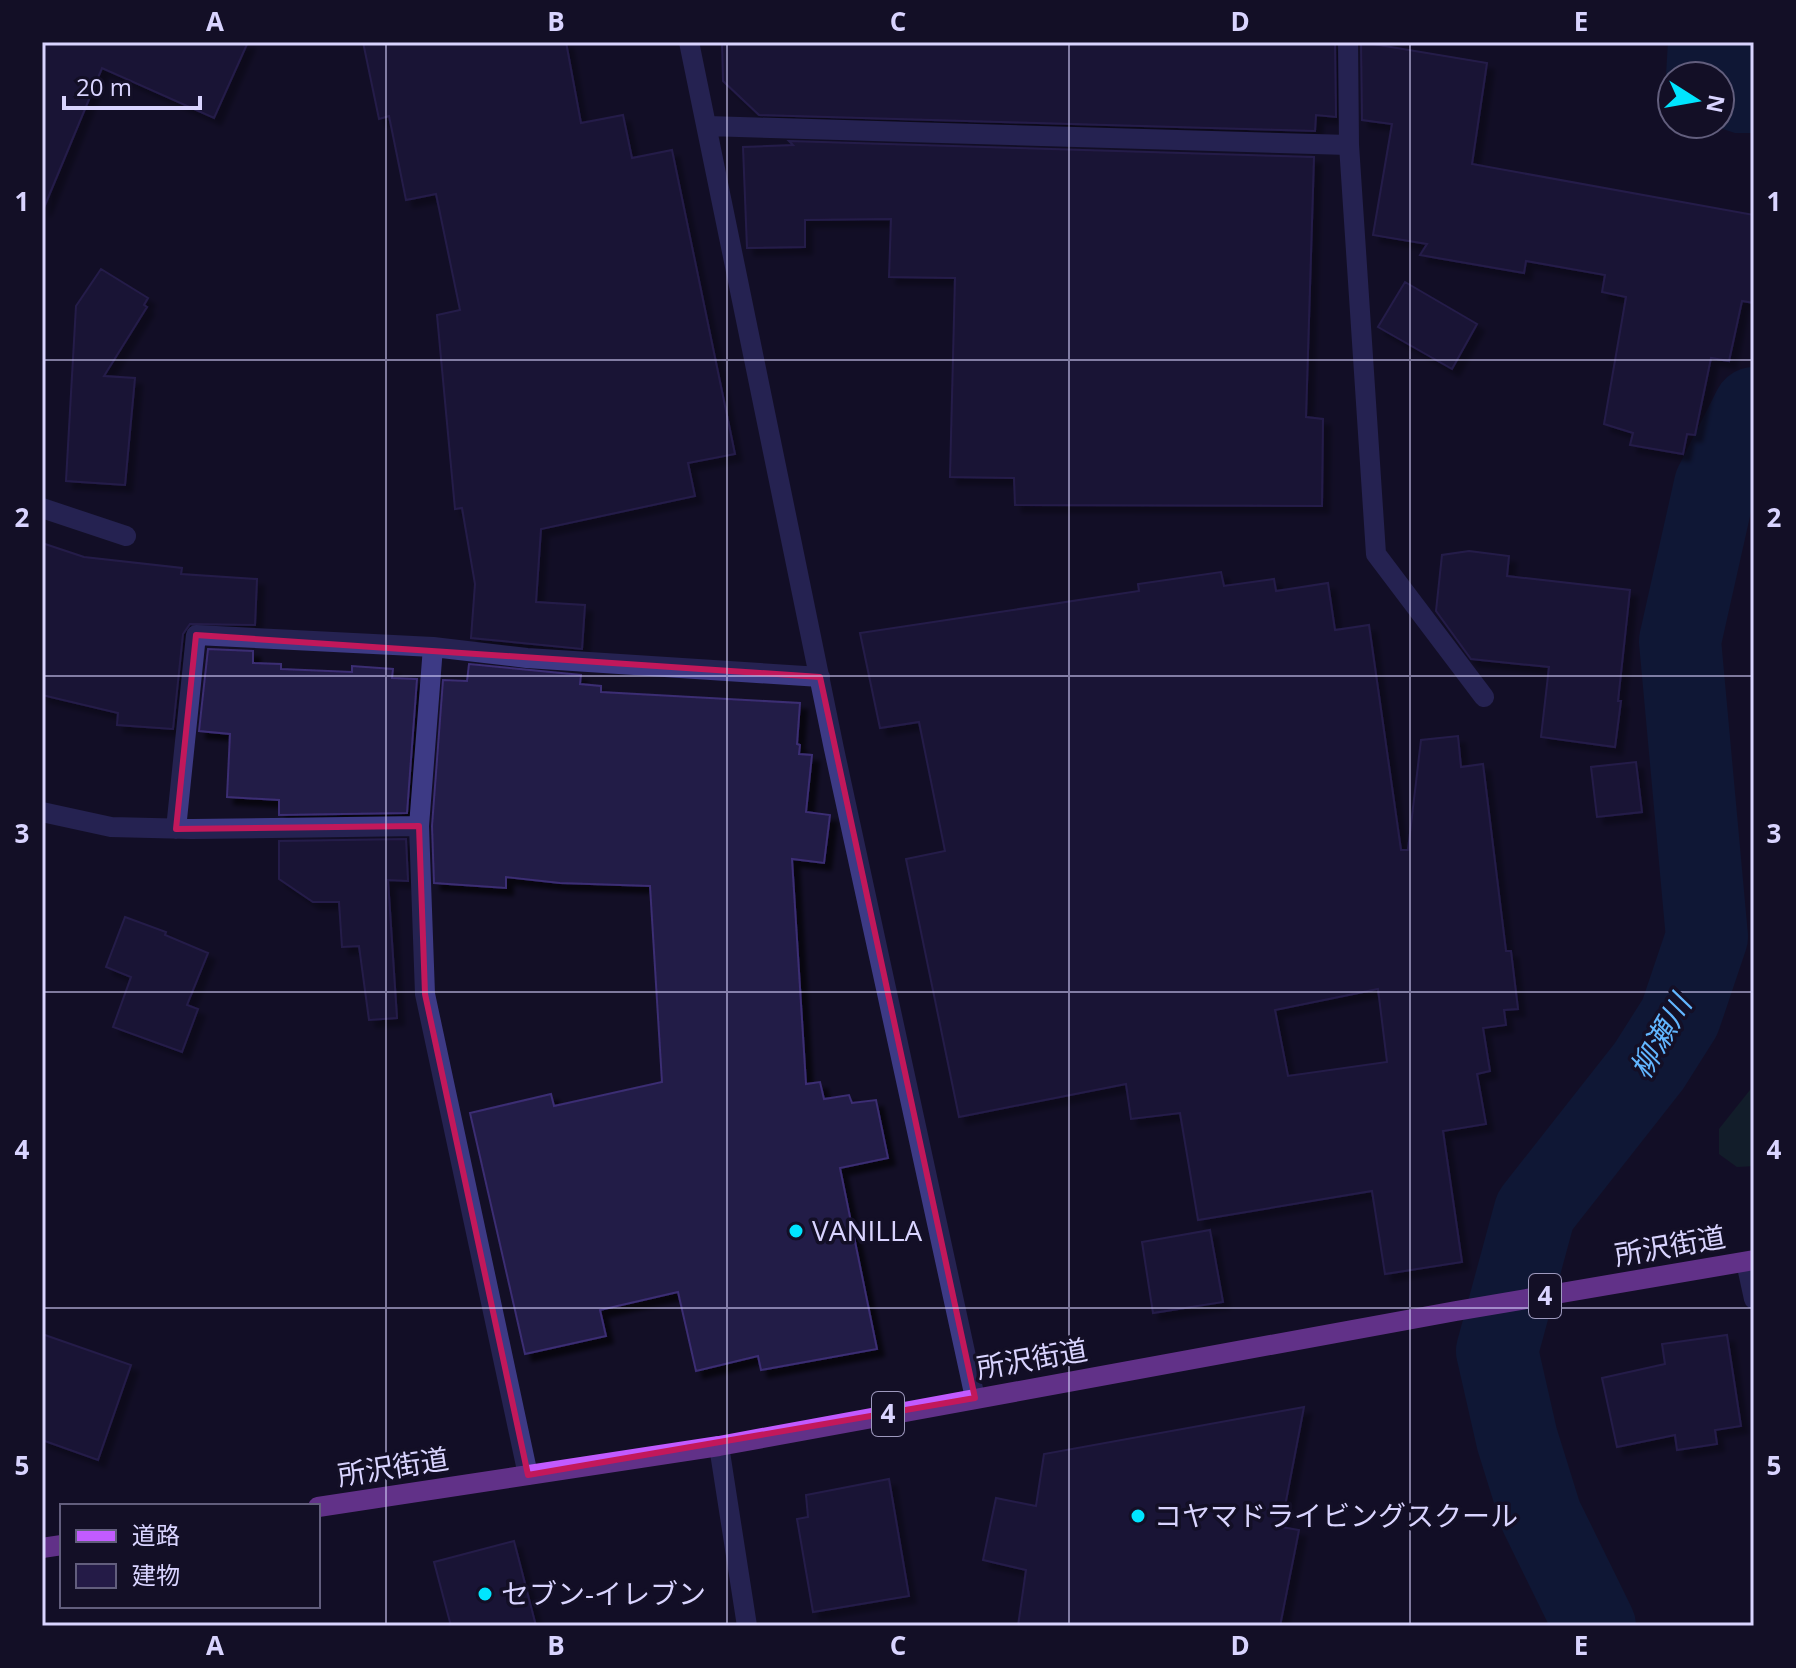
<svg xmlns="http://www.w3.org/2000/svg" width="1796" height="1668" viewBox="0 0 1796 1668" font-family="'Open Sans','Noto Sans JP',sans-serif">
<defs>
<filter id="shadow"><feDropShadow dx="7" dy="7" stdDeviation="2" flood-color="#0009"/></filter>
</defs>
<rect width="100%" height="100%" fill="#130f26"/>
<!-- green -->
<path fill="#12302f" d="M1754,1085v81l-17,1 -18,-13v-25z"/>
<!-- water -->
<path fill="#0c2248" d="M1668,42h86v91h-19l-27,-9h12v-48h-48v36l-8,-2z"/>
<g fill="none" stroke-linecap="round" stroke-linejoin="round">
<!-- river -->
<path stroke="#0c2248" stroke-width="82" d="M1595,1626l-54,-110 -24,-77 -20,-88 38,-140 114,-145 31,-49 27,-80 -27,-296 35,-156 39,-77"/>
</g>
<!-- building -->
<path fill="#241b47" stroke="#3b2d73" stroke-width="2" fill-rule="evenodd" filter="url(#shadow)" d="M42,42h206l-34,76 -112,-50 -59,142z
M363,42h203l15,81 42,-8 9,43 40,-8 63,304 -47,9 7,33 -154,33 -5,73 49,3 -3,44 -111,-11 4,-54 -13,-76 -7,1 -18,-194 23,-5 -24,-116 -30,6 -17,-84 -10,3z
M722,42h613l1,75 -20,-2 -1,16 -556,-16 -36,-34z
M1361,42l126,21 -15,101 282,51v88l-12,-2 -13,60 -18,-3 -16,77 -8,-1 -4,20 -53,-9 3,-12 -29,-9 22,-127 -24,-5 3,-17 -79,-14 -2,12 -104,-18 7,-11 -54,-9 19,-111 -30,-4z
M789,141l525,16 -8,260 17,2 -1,87 -307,-1 -1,-27 -64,-1 5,-199 -66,-1 2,-58 -86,1v27l-58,1 -4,-101 50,-2z
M101,269l47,29 -4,7 3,2 -43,69 31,2 -10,107 -59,-4 10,-175z
M1405,282l72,42 -25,45 -74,-42z
M42,543l42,14 98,11 -1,6 76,5 -2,46 -65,-1 -7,10 -10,95 -56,-4 1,-12 -76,-18z
M1469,551l40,5 -2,20 123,14 -12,111h3l-6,46 -74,-10 8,-70 -78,-8 -35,-48 6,-56z
M1221,572l3,14 50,-7 2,12 52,-8 7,47 34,-5 32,225h7l13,-110 37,-4 3,31 22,-3 23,187h5l7,58 -14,1 2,15 -23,3 7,43 -13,3 9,50 -43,7 19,131 -77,12 -13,-83 -174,29 -18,-107 -49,6 -5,-35 -167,33 -53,-258 39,-8 -26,-129 -39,6 -20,-95 279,-42 -1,-7zM1378,989l9,73 -99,14 -13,-66z
M208,649l45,2v12l28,1v5l71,3v-6l41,3 -1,9 25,1 -10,134 -128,2v-15l-52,-3 3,-63 -31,-3z
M469,664l112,11 -1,9 21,2v6l199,11 -3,41 3,1 -1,9 13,1 -6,57 24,3 -6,48 -32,-4 14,225 14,-2 4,17 25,-4 3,8 24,-3 12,58 -48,10 37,181 -116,21 -3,-14 -62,15 -18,-79 -78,18 6,26 -81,18 -55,-241 81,-19 3,12 108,-24 -12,-196 -90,-3 -54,-6v11l-72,-5 -2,-57 11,-146 24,1z
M1636,762l6,50 -45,5 -6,-50z
M406,839l2,42 -20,-1 9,138 -28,2 -10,-74 -17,1 -3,-45h-26l-34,-23v-38z
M125,917l41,15 -1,3 43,18 -21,52 11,4 -16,43 -69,-25 18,-50 -25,-10z
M1210,1230l13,72 -70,11 -11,-71z
M42,1334l89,31 -33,95 -56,-20z
M1727,1335l14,91 -26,4 2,14 -40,6 -2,-15 -58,12 -15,-69 63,-14 -3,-20z
M1304,1407l-23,120 18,3 -19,96h-262l8,-56 -43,-10 13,-62 40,8 8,-52z
M889,1479l20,117 -96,16 -16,-93 11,-2 -2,-22z
M514,1541l22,85h-85l-17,-64z"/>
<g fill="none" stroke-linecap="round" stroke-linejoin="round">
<!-- minor -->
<path stroke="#3d3a85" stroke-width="20" d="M689,42l145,707 141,649
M1348,42l1,103 27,409 108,143
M707,126l642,19
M42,508l84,28
M42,812l69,15 81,2 227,-3
M176,829l20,-194 237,12
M1746,1262l8,37
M719,1446l28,180
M528,1475l-103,-481 -6,-168 14,-179 94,11 293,19"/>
<!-- primary -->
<path stroke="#c25bff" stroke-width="20" d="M318,1507l401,-61 737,-135 298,-51
M42,1548l20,-3"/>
</g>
<!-- marked area -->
<path d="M0 0H1796V1668H0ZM196,635l624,42 155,721 -447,77 -103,-481 -6,-168 -243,3z" fill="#130f26" fill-opacity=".55" fill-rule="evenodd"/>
<path fill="none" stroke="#c2185b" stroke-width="6" stroke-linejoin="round" d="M196,635l624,42 155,721 -447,77 -103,-481 -6,-168 -243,3z"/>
<!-- grid -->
<path fill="none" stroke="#d9d4ff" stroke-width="2" stroke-opacity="0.55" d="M386,42v1584M727,42v1584M1069,42v1584M1410,42v1584M42,360h1712M42,676h1712M42,992h1712M42,1308h1712"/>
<!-- markers -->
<g fill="#00e5ff" stroke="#130f26" stroke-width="3">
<circle cx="796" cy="1231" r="8"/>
<circle cx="1138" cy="1516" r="8"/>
<circle cx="485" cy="1594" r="8"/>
</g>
<g text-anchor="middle" stroke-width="7" stroke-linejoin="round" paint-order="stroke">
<!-- shield labels -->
<g fill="#130f26" stroke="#9e99be" stroke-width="2">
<rect x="1529" y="1274" width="32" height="44" rx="6"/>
<rect x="872" y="1392" width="32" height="44" rx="6"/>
</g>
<g font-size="26" font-weight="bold" fill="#d9d4ff">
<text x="1545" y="1305">4</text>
<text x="888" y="1423">4</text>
</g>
<!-- poi labels -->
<g font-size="28" fill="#d9d4ff" stroke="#130f26" text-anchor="start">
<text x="812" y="1241">VANILLA</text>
<text x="1154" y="1526">コヤマドライビングスクール</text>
<text x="501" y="1604">セブン-イレブン</text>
</g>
<!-- street labels -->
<g font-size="28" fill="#d9d4ff" stroke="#130f26">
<text transform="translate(1670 1246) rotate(-10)" y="10">所沢街道</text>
<text transform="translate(1032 1359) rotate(-10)" y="10">所沢街道</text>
<text transform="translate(393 1467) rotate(-9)" y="10">所沢街道</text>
</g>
<!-- water labels -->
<g font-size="30" font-style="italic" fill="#62b6ff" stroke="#130f26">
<text transform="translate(1661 1037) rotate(-60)" y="10">柳瀬川</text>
</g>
</g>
<!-- border -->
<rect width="1796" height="1668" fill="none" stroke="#130f26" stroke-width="88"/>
<!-- legend -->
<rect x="60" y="1504" width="260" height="104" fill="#130f26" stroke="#625e7d" stroke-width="2"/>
<rect x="76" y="1530" width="40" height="12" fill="#c25bff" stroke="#625e7d" stroke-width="2"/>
<text x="132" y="1544" font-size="24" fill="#d9d4ff">道路</text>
<rect x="76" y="1564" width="40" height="24" fill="#241b47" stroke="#625e7d" stroke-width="2"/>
<text x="132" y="1584" font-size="24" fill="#d9d4ff">建物</text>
<!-- north arrow -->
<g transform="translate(1696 100) rotate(101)"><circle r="38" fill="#130f26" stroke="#625e7d" stroke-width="2"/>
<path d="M0-6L14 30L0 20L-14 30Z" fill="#00e5ff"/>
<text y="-12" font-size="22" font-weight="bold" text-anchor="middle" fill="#d9d4ff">N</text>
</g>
<!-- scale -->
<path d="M64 96v12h136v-12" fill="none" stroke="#d9d4ff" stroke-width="4"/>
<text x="76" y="96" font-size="24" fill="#d9d4ff" stroke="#130f26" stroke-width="6" paint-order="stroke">20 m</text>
<rect x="44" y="44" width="1708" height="1580" fill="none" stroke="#d9d4ff" stroke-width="3"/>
<g font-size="26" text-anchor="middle" font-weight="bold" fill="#d9d4ff">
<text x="215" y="31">A</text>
<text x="556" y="31">B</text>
<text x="898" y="31">C</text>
<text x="1240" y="31">D</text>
<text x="1581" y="31">E</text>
<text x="22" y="211">1</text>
<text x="1774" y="211">1</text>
<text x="22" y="527">2</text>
<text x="1774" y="527">2</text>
<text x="22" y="843">3</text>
<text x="1774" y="843">3</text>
<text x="22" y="1159">4</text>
<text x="1774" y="1159">4</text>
<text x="22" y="1475">5</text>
<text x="1774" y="1475">5</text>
<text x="215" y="1655">A</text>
<text x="556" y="1655">B</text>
<text x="898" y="1655">C</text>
<text x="1240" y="1655">D</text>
<text x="1581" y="1655">E</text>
</g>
</svg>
